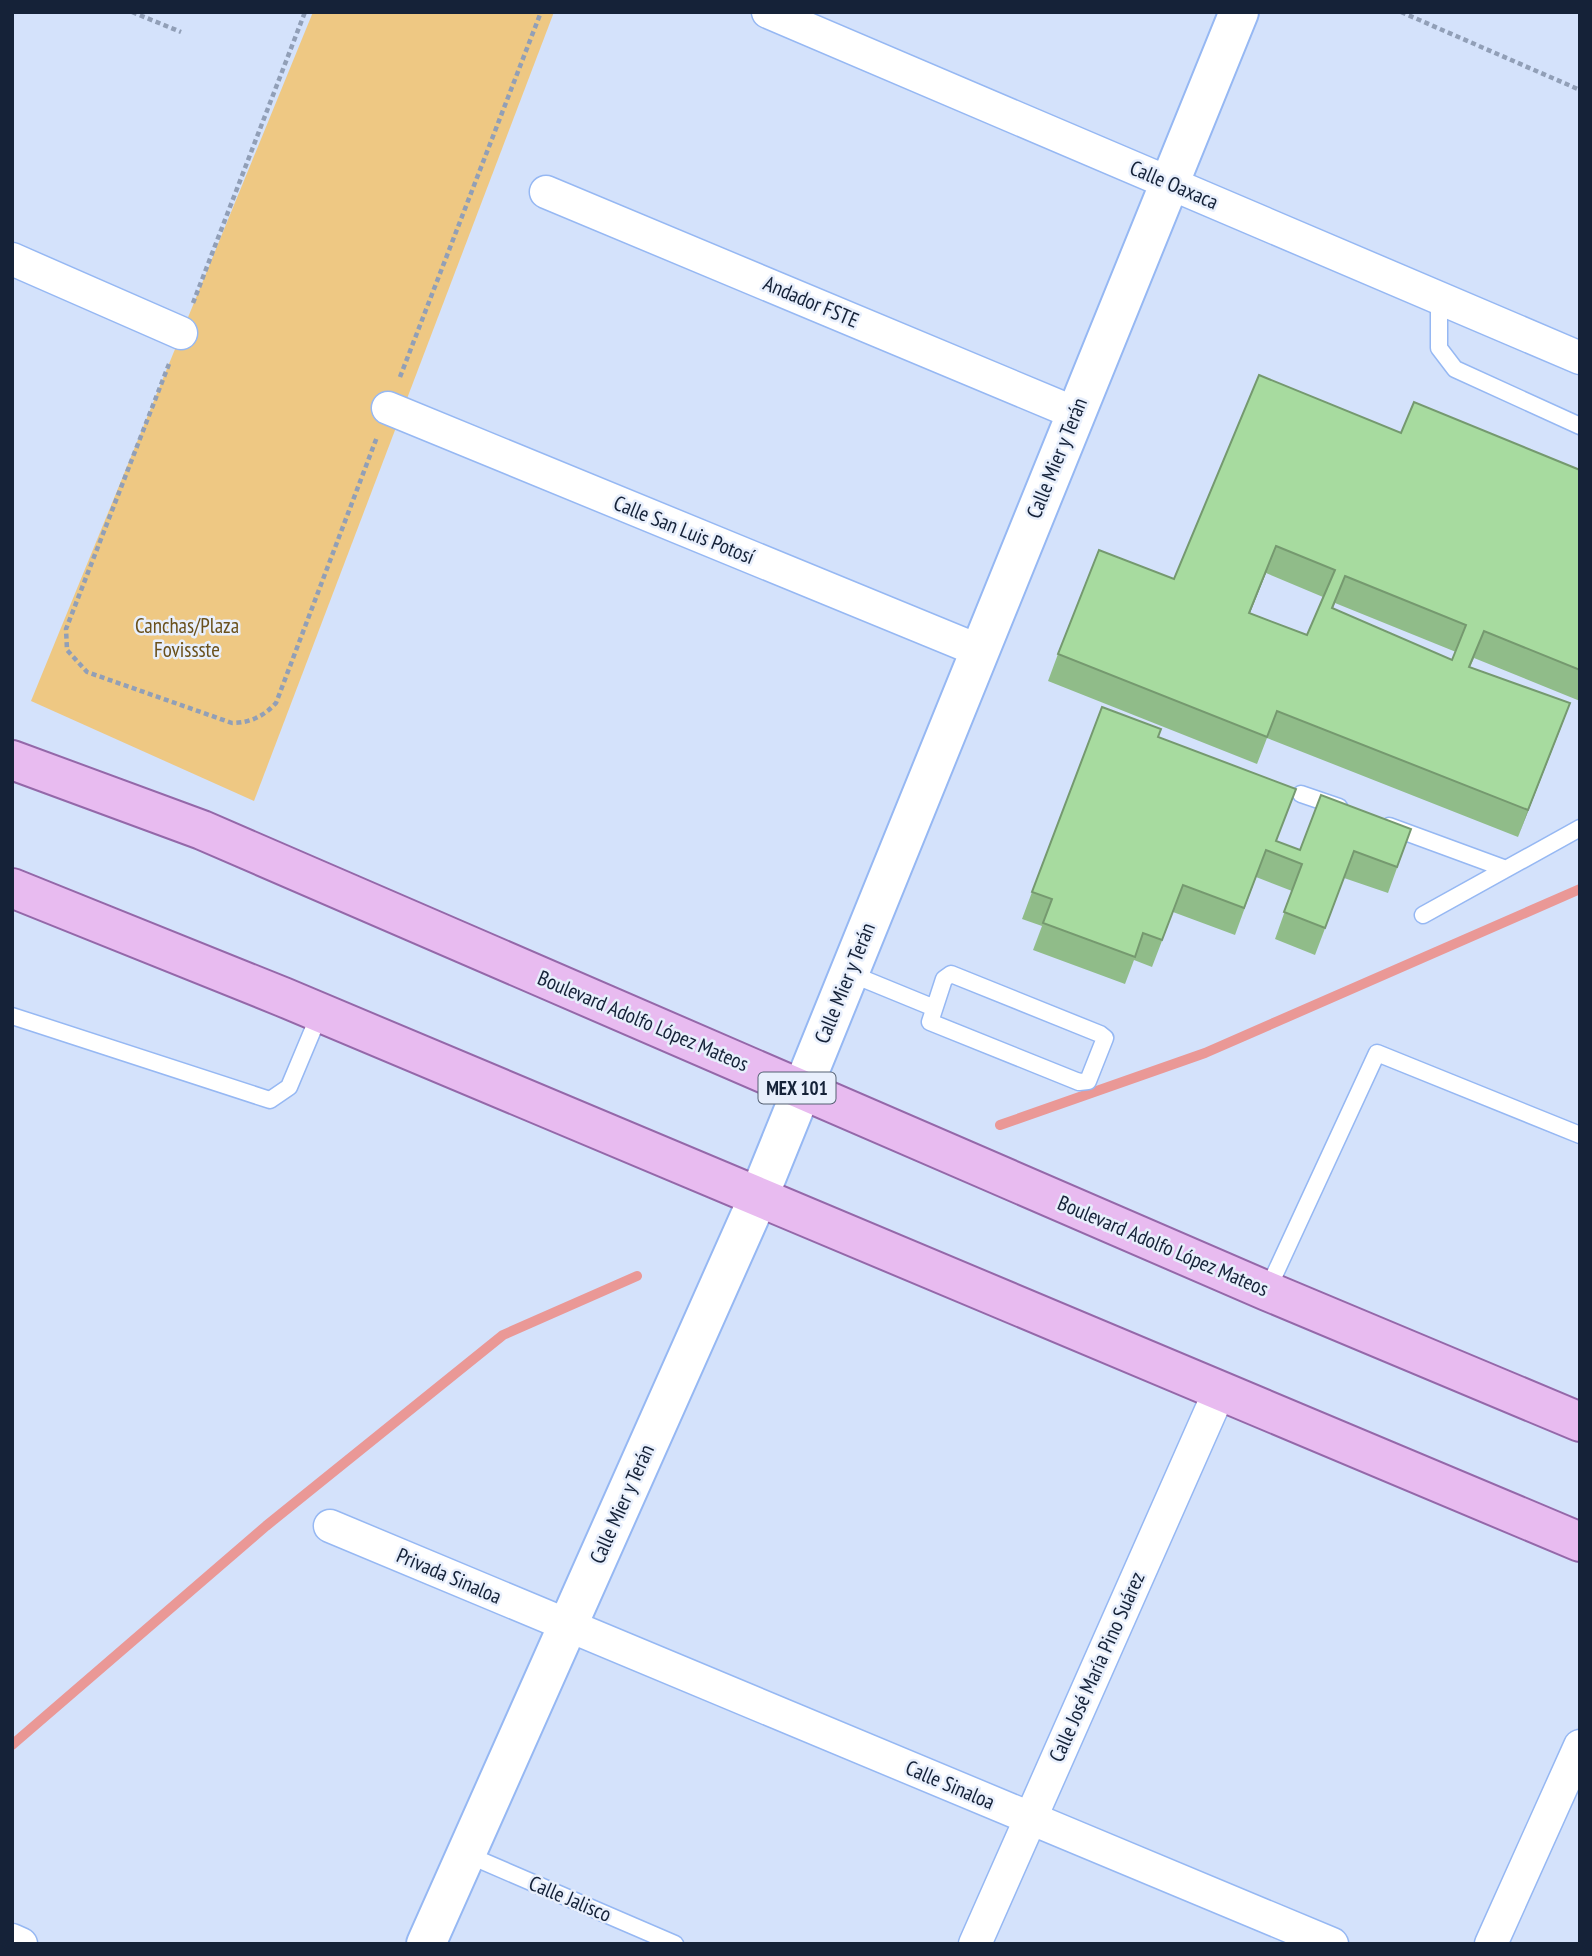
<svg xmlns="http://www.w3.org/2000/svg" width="1592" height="1956" viewBox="0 0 1592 1956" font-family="'PT Sans Narrow',sans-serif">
<rect width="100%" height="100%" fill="#d4e2fb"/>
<!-- green -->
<path fill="#eec883" d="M313,12h241l-300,789 -223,-100z"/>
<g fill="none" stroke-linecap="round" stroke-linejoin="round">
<!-- stream -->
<path stroke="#ea9896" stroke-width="10" d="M1000,1125l205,-72 375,-164
M12,1745l254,-219 237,-191 134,-59"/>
<defs>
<path id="lane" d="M1439,298v50l16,21 125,57
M1301,794l38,13
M1389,826l117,43
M1423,915l157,-87
M849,973l83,34
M951,974l149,60 5,4 -17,43 -9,1 -149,-60 14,-43z
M12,1016l258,84 19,-13 31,-74
M1267,1291l110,-238 203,82
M466,1854l209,90"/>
<path id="street" d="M768,12l812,346
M546,192l529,221
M12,259l169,74
M388,408l592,243
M330,1526l1002,418
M12,1940l9,4
M975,1944l245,-554
M1491,1944l89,-198"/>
<path id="secondary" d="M426,1944l332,-746 481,-1186"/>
<path id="primary" d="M12,760l190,70 1065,461 313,131
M12,888l271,109 1297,545"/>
</defs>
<!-- lane casing -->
<use href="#lane" stroke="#96b8f3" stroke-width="19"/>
<!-- street casing -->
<use href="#street" stroke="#96b8f3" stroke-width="35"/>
<!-- secondary casing -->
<use href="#secondary" stroke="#96b8f3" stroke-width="42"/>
<!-- primary casing -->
<use href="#primary" stroke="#9468a9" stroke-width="42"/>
<!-- path -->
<path stroke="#919fb7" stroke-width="4.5" stroke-dasharray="5 3.5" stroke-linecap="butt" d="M132,12l49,20
M1401,12l179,78
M193,303l112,-291
M169,364l-103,265 1,21 20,22 145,51c18,0 32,-7 44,-20l101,-266
M400,377l141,-365"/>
<!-- lane -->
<use href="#lane" stroke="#fff" stroke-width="16"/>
<!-- street -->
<use href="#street" stroke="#fff" stroke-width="32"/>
<!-- secondary -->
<use href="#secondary" stroke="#fff" stroke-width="38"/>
<!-- primary -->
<use href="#primary" stroke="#e8bbf0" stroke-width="38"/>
</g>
<!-- wall -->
<path fill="#90bc89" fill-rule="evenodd" d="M1401,433l179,37v231l-106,-43 -4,9 100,36 -52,134 -251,-99 -10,26 -209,-83 10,-27zM1266,573l57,24 -16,38 -57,-22zM1335,603l121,49 -4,8 -119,-52z
M1158,737l118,104 24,9 111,-21 -23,64 -44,-15 -29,77 -40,-16 17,-48 -36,-14 -21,58 -62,-23 -21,55 -18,-7 -9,24 -92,-34 9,-24 -20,-7 10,-27z"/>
<!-- shaded-wall -->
<path fill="#75996f" d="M1276,546l-10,27 -27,67 10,-27z
M1570,703l-10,27 -42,107 10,-27z"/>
<!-- building -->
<path fill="#a7db9f" stroke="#75996f" stroke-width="2" fill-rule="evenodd" d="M1259,375l142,58 13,-31 166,68v200l-96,-39 -15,36 101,36 -42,107 -251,-99 -10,26 -209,-83 41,-104 75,29zM1276,546l59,24 -28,65 -58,-22zM1345,576l121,49 -14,35 -120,-52z
M1102,707l59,22 -3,8 138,52 -20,52 24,9 21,-55 90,34 -14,38 -43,-16 -29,77 -41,-16 18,-48 -36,-14 -22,58 -61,-23 -21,55 -19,-7 -8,24 -92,-34 9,-24 -20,-7z"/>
<g text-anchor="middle" stroke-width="5" stroke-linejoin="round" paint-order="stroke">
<!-- shield labels -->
<rect fill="#e8effc" stroke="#546073" stroke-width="2" x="758.5" y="1072.5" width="77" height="31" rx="5"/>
<g font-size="19" font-weight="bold" fill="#152238">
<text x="797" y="1095">MEX 101</text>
</g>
<!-- street labels -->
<g font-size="21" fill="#152238" stroke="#e8effc">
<text transform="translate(1174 185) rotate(23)" y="7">Calle Oaxaca</text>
<text transform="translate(811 302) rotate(23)" y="7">Andador FSTE</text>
<text transform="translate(1057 458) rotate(-68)" y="7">Calle Mier y Terán</text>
<text transform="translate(684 530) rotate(22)" y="7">Calle San Luis Potosí</text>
<text transform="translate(845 983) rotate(-68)" y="7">Calle Mier y Terán</text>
<text transform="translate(643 1021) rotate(23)" y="7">Boulevard Adolfo López Mateos</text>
<text transform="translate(1163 1246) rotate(23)" y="7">Boulevard Adolfo López Mateos</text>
<text transform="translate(622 1504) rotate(-66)" y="7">Calle Mier y Terán</text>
<text transform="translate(449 1576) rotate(23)" y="7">Privada Sinaloa</text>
<text transform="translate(1097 1667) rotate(-66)" y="7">Calle José María Pino Suárez</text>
<text transform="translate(950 1785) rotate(23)" y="7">Calle Sinaloa</text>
<text transform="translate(570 1899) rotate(23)" y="7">Calle Jalisco</text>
</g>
<!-- park labels -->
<g font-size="21" fill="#6a501b" stroke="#e8effc">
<text x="187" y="633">Canchas/Plaza<tspan x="187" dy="24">Fovissste</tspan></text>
</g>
</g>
<!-- border -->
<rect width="1592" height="1956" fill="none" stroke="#152238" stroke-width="28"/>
</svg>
